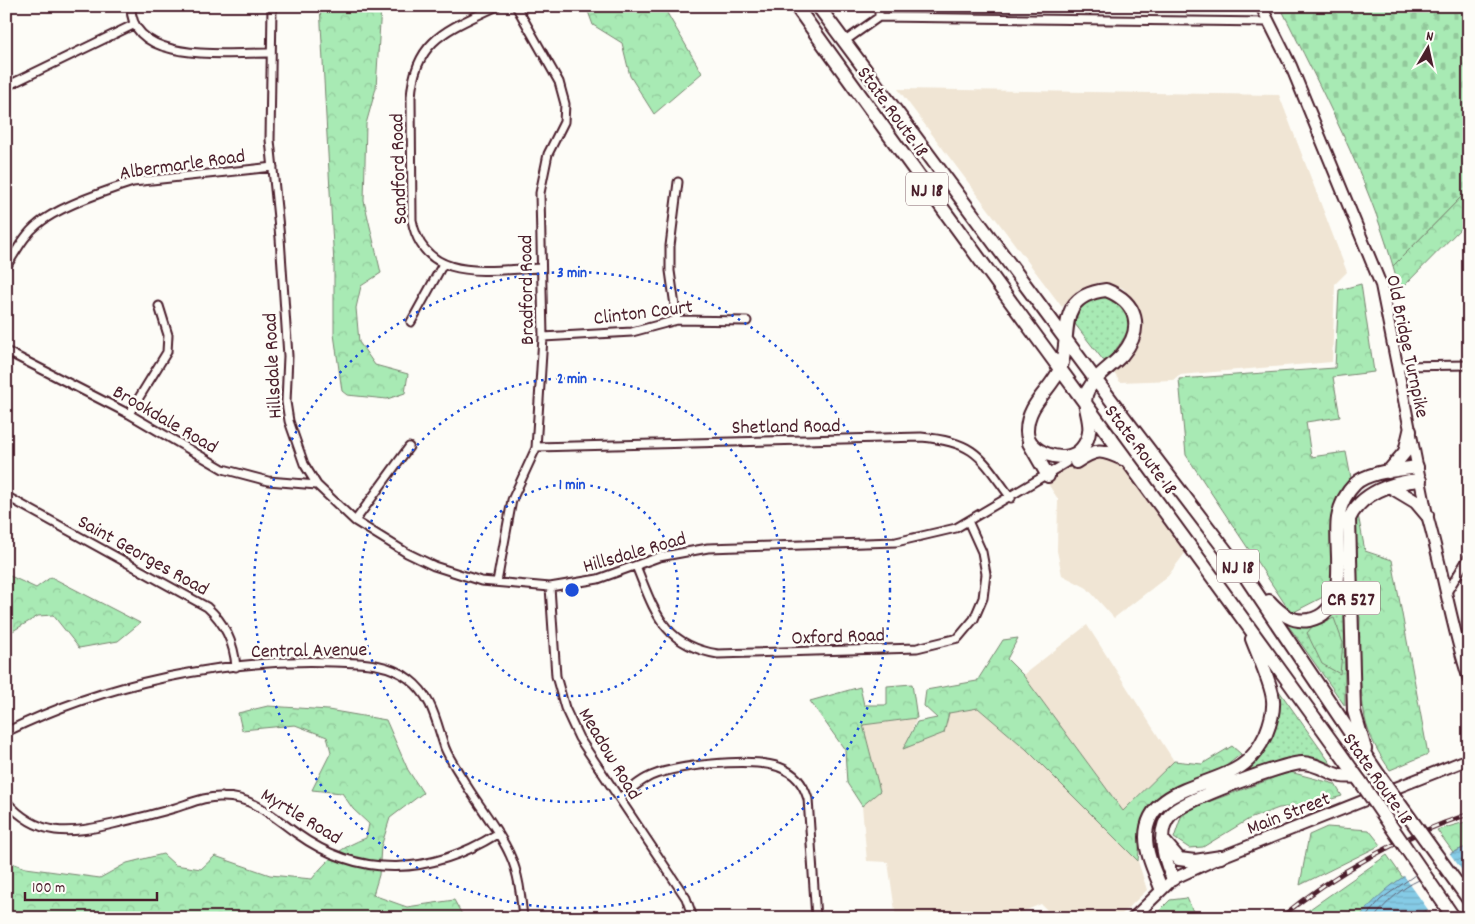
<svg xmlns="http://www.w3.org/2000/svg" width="1475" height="924" viewBox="0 0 1475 924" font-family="Dekko,sans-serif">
<defs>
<pattern id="grass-dots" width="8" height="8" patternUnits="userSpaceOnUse" patternTransform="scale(1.25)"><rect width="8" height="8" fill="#a8eab4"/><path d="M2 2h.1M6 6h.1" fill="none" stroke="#92c89b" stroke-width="1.8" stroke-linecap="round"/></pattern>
<pattern id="forest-crowns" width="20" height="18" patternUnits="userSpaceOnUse" patternTransform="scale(1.25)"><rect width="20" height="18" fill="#a8eab4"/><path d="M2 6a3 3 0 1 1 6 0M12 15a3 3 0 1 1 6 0" fill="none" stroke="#92c89b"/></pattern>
<pattern id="cemetery-stones" width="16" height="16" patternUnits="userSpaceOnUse" patternTransform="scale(1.25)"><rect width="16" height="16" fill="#a8eab4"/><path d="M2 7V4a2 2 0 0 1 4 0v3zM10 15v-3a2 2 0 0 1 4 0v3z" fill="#92c89b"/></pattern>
<pattern id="water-rules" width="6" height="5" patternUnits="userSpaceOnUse" patternTransform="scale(1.25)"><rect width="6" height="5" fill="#85cbe6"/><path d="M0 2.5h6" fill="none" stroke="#74aec5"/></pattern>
</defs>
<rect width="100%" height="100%" fill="#fdfcf7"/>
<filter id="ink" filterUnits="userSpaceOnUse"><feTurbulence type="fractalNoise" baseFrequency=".02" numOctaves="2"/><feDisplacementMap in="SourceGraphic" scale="10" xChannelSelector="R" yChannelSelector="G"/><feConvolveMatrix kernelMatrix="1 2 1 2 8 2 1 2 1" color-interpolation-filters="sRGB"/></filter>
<g filter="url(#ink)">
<!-- built -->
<path fill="#f0e5d4" d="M898,89l381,6 68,177 -12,12 -3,78 -153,13 -6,5 -53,2 -6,-9 14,-18 13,-30 -2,-15 -16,-22 -23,-6 -22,8 -16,17z
M1090,453l36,7 65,85 -23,31 -54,42 -27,-30 -25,-13 -5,-24 1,-52 -14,-21 22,-15 9,-1z
M1087,625l87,136 -51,50 -100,-136z
M978,708l48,41 112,112 9,29 -29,28h-63l-14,-14 -33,14h-112l-8,-56 -21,-1 -5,-55 17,-15 -16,-66 54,-7 -13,31 45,-36z"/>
<!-- grass -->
<path fill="url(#grass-dots)" stroke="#798470" d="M1104,297c43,13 22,42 2,64l-3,-1 -28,-36c1,-18 12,-25 29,-27z
M1339,598l5,2 1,106 -60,-85 20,2z
M1276,688h1l54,76c-41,-12 -49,-4 -87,10l-1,-3c32,-25 33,-45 33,-83z"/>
<!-- forest -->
<path fill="url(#forest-crowns)" stroke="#798470" d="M320,6h61l-5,82 -10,36 -2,77 17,72 -20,13 -5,22 3,34 16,23 33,9 -3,19 -18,6 -40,-4 -5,-4 -8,-57v-69z
M586,6h77l39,67 -48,41 -24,-38 -8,-33 -29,-18z
M1469,189v31l-69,70 -7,-24z
M1361,284l13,88 -41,5 7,40 -34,5 5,35 35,-5 19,99 27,9 36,194 -38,16c-10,-14 -22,-35 -25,-52 -6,-33 -6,-69 -5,-101l-33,-22 -35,18 -7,-9 -99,-149 -7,-76 156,-11 4,-78z
M6,574l30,14 15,-11 89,46 -22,18 -39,7 -26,-33 -15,1 -32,19z
M1334,618l9,25 -3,31 -18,-10 -15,-31 5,-6z
M1018,638l-11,21 16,16 100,136 51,-50 28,3 30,-18 9,8 -16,13 -55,26 -30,47 -2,21 -112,-112 -48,-41 -29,5 -5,20 -41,16 14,-27 20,-4 -13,-12 2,-16 51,-9 26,-41z
M912,684l5,34 -54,7 17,66 -18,15 -15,-23 -2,-33 -35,-49 50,-14 4,18h23v-19z
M268,706l60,4 58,10 22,50 15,23 -33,25 -9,29 -2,28 -6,20 34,12 47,-7 10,18h-458v-57l20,7 74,10 27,-15 36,-9 12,11 26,4 14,-13 55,19 42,4c15,-20 31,-33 54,-41l3,-14 -16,-15 -11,-16 -30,-3 19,-38 -4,-15 -32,-12 -53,5 -4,-17z
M1290,772l45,12 7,12 -30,9 -33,3 -30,11 -46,28 -14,1 -15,-10 7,-21 11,-9z
M1469,821v25l-16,6 -16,-22z
M1327,827l42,3 12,15 -81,40 9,-50z
M1387,855l44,63h-134z
M1187,898l9,20h-44l18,-18z"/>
<!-- cemetery -->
<path fill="url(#cemetery-stones)" stroke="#798470" d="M1280,6h189v183l-76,77c-26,-91 -71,-175 -113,-260z"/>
<!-- water -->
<path fill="url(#water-rules)" stroke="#6d869b" d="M1469,846v41l-46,25 -4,6h-60c34,-41 61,-53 110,-72z"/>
<!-- pier -->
<path fill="#fdfcf7" d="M1448,851l21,29v10l-40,21 -27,-38z"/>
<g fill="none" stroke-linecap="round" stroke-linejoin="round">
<!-- shore -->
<path stroke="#626476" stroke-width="1" d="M1365,918l15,-18 35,-25
M1374,918c12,-15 27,-30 45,-38"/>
<defs>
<path id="street" d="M131,6c-1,60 102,46 140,47
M272,6l-2,134 10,98 8,118 -2,46 3,19 15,43 13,21 38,36 52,32 27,13 47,15 69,6 48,-8 61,-22 49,-9 188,-6 60,-14 110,-65
M497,6c-47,23 -82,32 -86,91l1,123c12,65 79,49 129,48
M879,17v-11
M845,41l34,-24 390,5
M11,84l124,-60
M6,267c10,-15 18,-32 32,-43 20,-17 70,-34 95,-42l140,-15
M677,320l-7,-49v-25l8,-64
M411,322l32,-58
M543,337l89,-5 45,-12 70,1
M6,351l123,63 94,55 45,12 49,4
M1398,366l71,-1
M129,414l38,-62 1,-17 -9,-29
M536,447l385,-10c55,5 59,19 90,61
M6,496l201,111c18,16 27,35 29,60
M355,521l54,-74
M636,566c19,46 27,79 82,88l199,-6 41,-10 16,-19 9,-21 3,-24 -4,-22 -14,-31
M497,582l15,-82 24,-52 7,-111 -3,-144 8,-39 16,-32 1,-18 -6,-22 -43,-76
M550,587l6,89 9,32 14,30 107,160 7,20
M1446,594l23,-38
M6,732c96,-48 219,-74 327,-70 27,1 54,0 76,17 24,18 27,43 36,69 4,10 11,20 17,30 15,26 36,50 48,77 9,19 11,42 13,63
M619,798c9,-6 18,-15 28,-20 22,-13 108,-21 132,-11 16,6 24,16 29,32l8,119
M6,801c32,37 64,33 107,23 21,-5 42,-10 62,-16 16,-5 31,-12 48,-11 31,0 49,19 73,36 65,47 135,42 201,1"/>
<path id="secondary" d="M1261,6l30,60 90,219 46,230c16,55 24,111 42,165
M1133,918l40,-39 48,-22 248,-98"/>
<path id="highway" d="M796,6c186,260 378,515 564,775
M818,6l277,373 150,197 133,198
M1106,290c31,12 39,38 16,65 -11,12 -26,20 -34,35 -10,17 12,35 -6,58 -16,20 -56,3 -55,-17 0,-27 23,-40 33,-62 13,-32 -7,-73 46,-79z
M1029,443l19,33
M1076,462c21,-14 25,-13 47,-3
M1388,472l17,-20 5,-21
M1391,487l25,15 11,13
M1269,601c11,12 23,22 40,19 44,-9 24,-72 29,-102 2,-12 8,-25 17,-34 14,-13 44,-14 62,-17
M1365,749l-11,-38 -5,-192c12,-26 43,-37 71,-39
M1162,839l17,20 16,2 26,-4
M1173,879c-8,-18 -19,-48 -2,-65 12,-14 111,-50 131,-51 15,0 26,10 39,13 5,1 11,0 15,1
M1161,888c-6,-16 -15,-33 -15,-51 0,-49 65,-50 95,-71 12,-8 19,-19 25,-32 4,-10 8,-23 7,-34 -1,-15 -15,-45 -21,-61"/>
</defs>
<!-- street casing -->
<use href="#street" stroke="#4a1f2b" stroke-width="11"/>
<!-- secondary casing -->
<use href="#secondary" stroke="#4a1f2b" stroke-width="14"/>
<!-- highway casing -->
<use href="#highway" stroke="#4a1f2b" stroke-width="16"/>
<!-- street -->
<use href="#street" stroke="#fdfcf7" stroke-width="7"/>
<!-- secondary -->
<use href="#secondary" stroke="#fdfcf7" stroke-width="10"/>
<!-- highway -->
<use href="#highway" stroke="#fdfcf7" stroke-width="12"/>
<defs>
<path id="rail" d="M1280,918c56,-46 120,-81 189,-104"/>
</defs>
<!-- rail casing -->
<use href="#rail" stroke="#4a1f2b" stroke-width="4.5"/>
<!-- rail -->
<use href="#rail" stroke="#fdfcf7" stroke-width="2.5" stroke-dasharray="8" stroke-linecap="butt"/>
<defs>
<path id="highway-bridge" d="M1378,774l91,126
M1360,781l94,137"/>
</defs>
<!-- highway-bridge casing -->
<use href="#highway-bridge" stroke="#4a1f2b" stroke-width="16" stroke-linecap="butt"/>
<!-- highway-bridge -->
<use href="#highway-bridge" stroke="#fdfcf7" stroke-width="12"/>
</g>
</g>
<!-- distance rings -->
<g fill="none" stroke="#1d4ed8" stroke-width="2.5" stroke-dasharray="2.5 5">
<circle cx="572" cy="590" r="106"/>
<circle cx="572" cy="590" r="212"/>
<circle cx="572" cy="590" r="318"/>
</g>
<g text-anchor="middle" stroke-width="5" stroke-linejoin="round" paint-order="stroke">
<!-- shield labels -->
<g fill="#fdfcf7" stroke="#806168" stroke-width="1">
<rect x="906" y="172.5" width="42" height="33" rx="4"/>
<rect x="1217" y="549.5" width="42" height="33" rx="4"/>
<rect x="1322" y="581.5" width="58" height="33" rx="4"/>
</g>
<g font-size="19" font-weight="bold" fill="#4a1f2b">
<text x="927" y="196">NJ 18</text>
<text x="1238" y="573">NJ 18</text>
<text x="1351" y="605">CR 527</text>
</g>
<!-- street labels -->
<g font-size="20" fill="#4a1f2b" stroke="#fdfcf7">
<text transform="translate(894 111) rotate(54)" y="7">State Route 18</text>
<text transform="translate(182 163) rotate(-8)" y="7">Albermarle Road</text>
<text transform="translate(397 169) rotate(-92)" y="7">Sandford Road</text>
<text transform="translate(525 290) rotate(-91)" y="7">Bradford Road</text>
<text transform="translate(643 311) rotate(-7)" y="7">Clinton Court</text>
<text transform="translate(1409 346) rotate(78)" y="7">Old Bridge Turnpike</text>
<text transform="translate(271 366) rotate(-93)" y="7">Hillsdale Road</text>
<text transform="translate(166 418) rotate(30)" y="7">Brookdale Road</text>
<text transform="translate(786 425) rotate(-1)" y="7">Shetland Road</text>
<text transform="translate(1142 449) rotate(53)" y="7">State Route 18</text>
<text transform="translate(634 551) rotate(-16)" y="7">Hillsdale Road</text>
<text transform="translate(144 554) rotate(29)" y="7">Saint Georges Road</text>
<text transform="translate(838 635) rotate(-2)" y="7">Oxford Road</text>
<text transform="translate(309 649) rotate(-1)" y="7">Central Avenue</text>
<text transform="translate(611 753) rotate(59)" y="7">Meadow Road</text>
<text transform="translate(1379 778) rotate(55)" y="7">State Route 18</text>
<text transform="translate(1288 812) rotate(-21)" y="7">Main Street</text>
<text transform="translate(302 815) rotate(31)" y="7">Myrtle Road</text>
</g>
</g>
<circle cx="572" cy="590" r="8" fill="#1d4ed8" stroke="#fdfcf7" stroke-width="2.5"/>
<g font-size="15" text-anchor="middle" font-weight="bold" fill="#1d4ed8" stroke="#fdfcf7" stroke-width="5" stroke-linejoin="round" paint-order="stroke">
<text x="572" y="277">3 min</text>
<text x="572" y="383">2 min</text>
<text x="572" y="489">1 min</text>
</g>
<!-- margin -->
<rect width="1475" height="924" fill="none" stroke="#fdfcf7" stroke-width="25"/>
<rect x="12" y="12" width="1450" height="899" fill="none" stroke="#4a1f2b" stroke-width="2" filter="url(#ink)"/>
<!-- north arrow -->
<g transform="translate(1428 48) rotate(9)" stroke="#fdfcf7" stroke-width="4" paint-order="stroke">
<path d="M0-4L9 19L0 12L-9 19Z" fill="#4a1f2b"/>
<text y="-8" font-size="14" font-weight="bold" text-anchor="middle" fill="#4a1f2b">N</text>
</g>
<!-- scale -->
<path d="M25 892v8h132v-8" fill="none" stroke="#4a1f2b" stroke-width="2.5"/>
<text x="32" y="892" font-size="15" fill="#4a1f2b" stroke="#fdfcf7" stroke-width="4" paint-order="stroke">100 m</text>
</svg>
